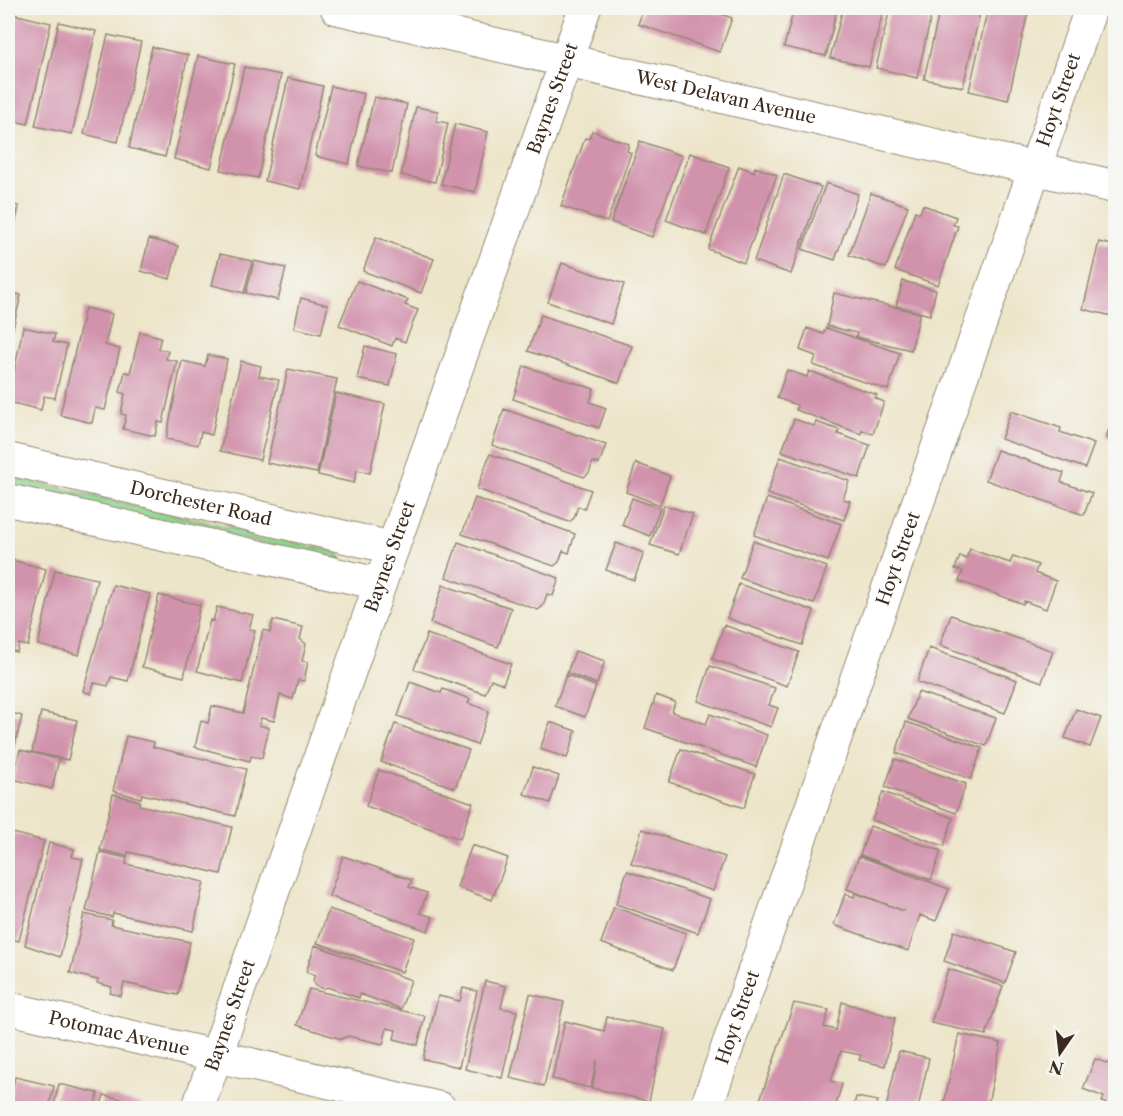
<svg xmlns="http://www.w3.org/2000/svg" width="1123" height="1116" viewBox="0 0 1123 1116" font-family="'Libre Caslon Text',serif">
<rect width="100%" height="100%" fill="#f6f6f2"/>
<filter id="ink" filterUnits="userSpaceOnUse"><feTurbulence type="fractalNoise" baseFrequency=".0167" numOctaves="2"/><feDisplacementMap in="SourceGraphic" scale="12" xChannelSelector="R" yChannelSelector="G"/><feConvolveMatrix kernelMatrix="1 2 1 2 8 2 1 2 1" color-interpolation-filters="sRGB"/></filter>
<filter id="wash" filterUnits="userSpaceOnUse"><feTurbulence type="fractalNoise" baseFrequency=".008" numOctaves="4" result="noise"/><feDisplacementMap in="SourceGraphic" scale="24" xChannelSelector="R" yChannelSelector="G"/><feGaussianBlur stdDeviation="1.35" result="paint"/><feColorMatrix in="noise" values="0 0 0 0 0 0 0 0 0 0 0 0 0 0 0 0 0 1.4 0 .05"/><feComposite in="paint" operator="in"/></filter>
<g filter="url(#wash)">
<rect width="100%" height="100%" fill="#ede5c9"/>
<!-- green -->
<path fill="#8fd48d" stroke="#657f56" stroke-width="1.5" d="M8,476l329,76 5,8 -334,-70z"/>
<g id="blocks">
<!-- building -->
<path fill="#d192ac" d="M644,8h59l29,10 -12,34 -82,-28z
M794,8h43l-11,48 -42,-9z
M843,8h41l-15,59 -39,-9z
M890,8h43l-16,70 -41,-10z
M940,8h41l-18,79 -39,-8z
M988,8h41l-21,92 -39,-9z
M13,14l38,9 -23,101 -20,-4v-84z
M59,22l37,9 -24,103 -37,-8z
M108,35l33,7 -23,100 -34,-8z
M152,47l36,8 -23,102 -36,-9z
M198,56l37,8 -24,104 -37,-9z
M244,67l37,8 -23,103 -37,-8z
M288,78l35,8 -23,103 -35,-8z
M331,86l33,8 -15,70 -34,-8z
M374,97l33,7 -15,69 -34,-7z
M416,107l22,4 -2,10 12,2 -13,59 -34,-7z
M455,124l33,8 -13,60 -34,-8z
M592,131l37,13 -2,7 4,2 -24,69 -46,-16 24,-68 4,1z
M640,141l42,15 -30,81 -41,-15z
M690,153l39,14 -23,68 -40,-15z
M739,166l15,6 1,-5 22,8 -33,88 -36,-14z
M784,174l37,13 -30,87 -37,-13z
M826,183l32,11 -23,66 -33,-11z
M871,193l37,13 -22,62 -37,-13z
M8,204l11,2 -7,33 -4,-1z
M923,205l33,12 -3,8 5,1 -20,59 -43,-15 20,-59 5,2z
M376,237l58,22 -13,34 -58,-22z
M149,239l29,7 -8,33 -29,-8z
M1099,242l17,4v60l-4,10 -29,-7z
M220,254l32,7 -8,32 -32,-8z
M254,261l32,7 -8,32 -32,-7z
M562,263l62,21 -13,40 -63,-22z
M357,281l51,19 -3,5 13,5 -13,32 -10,-4 -3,8 -53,-21z
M903,281l33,9 -6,25 -34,-9z
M8,292l13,3 -13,54z
M834,293l86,20 -9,37 -55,-13 1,-4 -30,-7z
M301,298l27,7 -7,29 -27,-6z
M85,308l27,6 -7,31 15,4 -15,61 -10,-2 -3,15 -32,-8z
M541,315l91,31 -13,37 -91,-32z
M23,327l32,7 -2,8 14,3 -12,53 -11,-2 -3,14 -33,-8z
M807,328l16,6 3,-6 74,25 -12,37 -75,-25 3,-9 -16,-6z
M140,332l21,5 -3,12 10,2 -2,8 11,2 -14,62 -5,-1 -3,14 -32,-7 3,-14 -5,-1 4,-20 -5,-2 5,-20 5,1z
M365,346l32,8 -7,32 -33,-7z
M208,355l19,4 -15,76 -11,-3 -3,13 -32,-6 16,-78 23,5z
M241,361l20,5 -2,10 20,4 -19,80 -40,-9z
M524,366l70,23 -4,13 16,6 -7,20 -86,-29z
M288,369l49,10 -20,94 -50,-10z
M787,370l20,7 2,-6 68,24 -2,3 9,4 -11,32 -11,-4 -1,4 -65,-24 1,-5 -20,-7z
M336,393l49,11 -15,69 -13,-3 -3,13 -36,-8z
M504,409l102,36 -7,19 -6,-2 -4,11 -5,4 -92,-32z
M1011,411l50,17 -1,4 34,12 -9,24 -84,-29z
M1116,412v29l-10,-4z
M794,419l20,7 2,-4 23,8 -1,4 32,11 -11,33 -77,-27z
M997,450l67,23 -3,9 31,11 -8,22 -98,-35z
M490,454l101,36 -7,19 -6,-3 -4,12 -5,4 -92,-33z
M780,457l69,24 -6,18 7,2 -6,19 -77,-26z
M636,463l34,13 -10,29 -34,-13z
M475,498l100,36 -6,19 -6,-2 -4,11 -5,4 -92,-32z
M632,498l28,10 -10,28 -28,-11z
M767,498l74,26 -13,37 -74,-26z
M664,505l29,9 -14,40 -29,-9z
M753,541l74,26 -13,37 -74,-26z
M458,542l101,36 -6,18 -6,-2 -4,12 -5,4 -92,-33z
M616,543l28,10 -10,27 -28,-10z
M970,549l40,14 3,-7 25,9 -3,8 21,8 -10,28 -22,-8 -1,3 -64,-23 4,-10 -8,-2 5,-13 6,3z
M8,559l38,10 -18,77 -9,-2 -2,8 -9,-2z
M55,570l42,9 -18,76 -41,-10z
M739,584l75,27 -12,34 -75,-27z
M113,585l37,9 -22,87 -17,-4 -3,9 -14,-3 -3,11 -8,-3z
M443,585l68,23 -13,39 -68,-24z
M159,595l41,10 -16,72 -42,-10z
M217,607l36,8 -4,14 6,1 -13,53 -45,-12 13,-51 3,1z
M951,615l102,36 -11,31 -102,-37z
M273,620l30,7 -3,12 6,5 -4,17 6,1 -4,19 -6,-1 -5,19 -13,-4 -6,26 -13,-3 -2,7 10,3 -7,30 -11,-2 -1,5 -55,-14 6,-26 7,2 4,-17 31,7 20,-83 7,2z
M724,625l75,27 -12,34 -75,-27z
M427,634l84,30 -8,20 -12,-5 -6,15 -71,-25z
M929,648l88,32 -12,33 -88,-31z
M575,651l30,10 -8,23 -30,-11z
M710,666l65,22 -6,17 9,3 -7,19 -73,-26z
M566,675l30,11 -11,31 -30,-11z
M410,682l31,11 2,-4 27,10 -2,4 21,8 -12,34 -79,-29z
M918,692l78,26 -10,28 -78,-27z
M656,695l19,7 -3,10 34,12 4,-10 57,21 -11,32 -111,-39z
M1076,709l25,9 -11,29 -25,-9z
M8,712l14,4 -8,33 -6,-2z
M41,712l36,8 -9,40 -36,-8z
M550,722l26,9 -9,27 -27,-9z
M906,722l76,26 -11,31 -75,-26z
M395,724l74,26 -14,38 -74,-26z
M126,736l28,6 -1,5 93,22 -11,47 -93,-22 -1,4 -28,-7z
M681,749l74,25 -11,34 -75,-26z
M20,750l39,9 -7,30 -39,-10z
M895,759l71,25 -10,29 -71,-26z
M533,767l26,9 -9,27 -26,-9z
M379,770l94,33 -13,36 -94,-33z
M883,792l70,26 -9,28 -72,-26z
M113,794l27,7 -1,4 93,22 -11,47 -93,-22 -1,4 -27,-6z
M870,826l71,25 -10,29 -71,-25z
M642,829l83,28 -12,34 -82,-28z
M9,832l35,9 -25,100 -11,-3z
M49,843l25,6 -2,8 11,2 -23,98 -35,-12z
M472,845l36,13 -16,42 -35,-13z
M100,852l27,6 -1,6 78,18 -11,49 -80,-18 -1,4 -26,-6z
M343,856l69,24 -3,7 18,6 -7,20 13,4 -5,14 -99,-35z
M859,856l90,33 -13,32 -16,-6 -12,36 -74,-26 11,-31 9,3 1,-4 49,18 -57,-22z
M627,871l83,28 -12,34 -82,-29z
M614,907l72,26 -13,37 -72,-27z
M329,909l85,29 -12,34 -85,-29z
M84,914l28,6 -1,5 79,17 -12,53 -54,-12 -3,13 -11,-3 2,-6 -15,-4 1,-3 -28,-7z
M954,931l62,21 -11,31 -61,-22z
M315,945l96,35 -10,29 -41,-15 -1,4 -32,-11 -3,2 -8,-3 -3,-6 2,-5 -9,-3z
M948,969l55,17 -17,49 -55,-12z
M485,981l21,5 -5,22 16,3 -15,67 -37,-9z
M463,988l14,3 -18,76 -36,-8 15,-63 22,5z
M309,989l116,27 -7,29 -24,-6 2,-9 -9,-2 -4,16 -35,-8 -7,3 -44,-14z
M530,994l34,8 -20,84 -34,-8z
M842,1002l53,16 -10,48 -26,-6 2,-5 -20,-4 -10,30 11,3 -7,24h-78l37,-105 35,7 -5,17 12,3z
M607,1017l58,12 -16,72 -57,-13 5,-28 -6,28 -39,-9 13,-58 39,10z
M959,1034l42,9 -14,65h-44z
M899,1051l30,7 -11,50h-32z
M1095,1059l21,7v41l-14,-5 2,-5 -21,-8z
M15,1077l39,9 -5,22h-41z
M59,1084l39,9 -4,15h-41z
M104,1095l38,9 -1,4h-41z
M856,1097l22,4 -2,7h-23z"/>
</g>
</g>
<g filter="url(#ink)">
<use href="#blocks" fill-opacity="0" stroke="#948874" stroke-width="1.5"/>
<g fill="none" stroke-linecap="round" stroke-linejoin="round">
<defs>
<g id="minor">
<path id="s1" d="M8,459l385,89"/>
<path d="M8,500l372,84"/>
<path id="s2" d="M8,1008l432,100"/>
<path id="s3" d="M198,1108l182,-524 205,-576"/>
<path id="s4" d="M706,1108l385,-1100"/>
</g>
<g id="tertiary">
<path id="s5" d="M337,8l779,179"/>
</g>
</defs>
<!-- minor casing -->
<use href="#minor" stroke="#948874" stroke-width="34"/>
<!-- tertiary casing -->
<use href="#tertiary" stroke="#948874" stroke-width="35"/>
<!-- minor -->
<use href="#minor" stroke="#fff" stroke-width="32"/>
<!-- tertiary -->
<use href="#tertiary" stroke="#fff" stroke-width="33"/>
</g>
</g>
<g text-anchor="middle" stroke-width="6" stroke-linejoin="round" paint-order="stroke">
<!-- street labels -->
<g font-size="18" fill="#3b2a1e" stroke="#f6f6f2">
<text dy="6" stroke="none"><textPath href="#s5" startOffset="399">West Delavan Avenue</textPath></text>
<text dy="6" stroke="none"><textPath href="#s3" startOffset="1070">Baynes Street</textPath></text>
<text dy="6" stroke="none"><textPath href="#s4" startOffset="1068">Hoyt Street</textPath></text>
<text dy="6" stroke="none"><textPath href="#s1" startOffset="198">Dorchester Road</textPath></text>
<text dy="6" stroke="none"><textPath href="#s3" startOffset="584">Baynes Street</textPath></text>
<text dy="6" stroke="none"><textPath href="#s4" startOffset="582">Hoyt Street</textPath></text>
<text dy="6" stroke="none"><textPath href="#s3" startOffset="98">Baynes Street</textPath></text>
<text dy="6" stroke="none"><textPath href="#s4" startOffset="96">Hoyt Street</textPath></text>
<text dy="6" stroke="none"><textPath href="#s2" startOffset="114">Potomac Avenue</textPath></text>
</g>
</g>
<!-- margin -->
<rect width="1123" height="1116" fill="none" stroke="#f6f6f2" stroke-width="30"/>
<!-- north arrow -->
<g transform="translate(1060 1053) rotate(194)" stroke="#f6f6f2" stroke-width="4.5" paint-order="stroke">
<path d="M0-4.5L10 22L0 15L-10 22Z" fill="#3b2a1e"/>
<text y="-9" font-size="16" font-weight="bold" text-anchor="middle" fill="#3b2a1e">N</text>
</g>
</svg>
